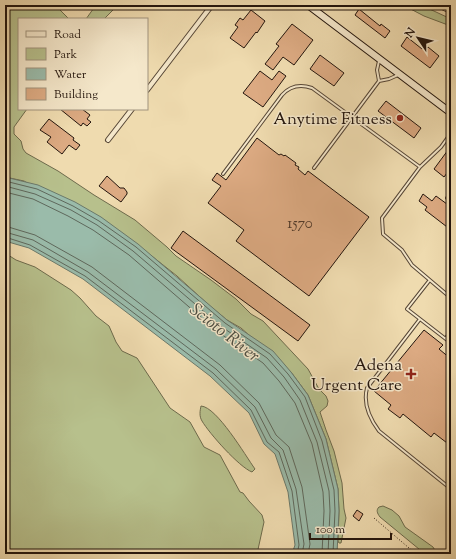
<svg xmlns="http://www.w3.org/2000/svg" width="456" height="559" viewBox="0 0 456 559" font-family="'Sorts Mill Goudy',serif">
<rect width="100%" height="100%" fill="#efdbaf"/>
<filter id="stains"><feTurbulence type="fractalNoise" baseFrequency=".005" numOctaves="4"/><feColorMatrix values="0 0 0 0 .2 0 0 0 0 .09 0 0 0 0 .02 0 0 0 .5 -.17"/></filter>
<radialGradient id="worn" r=".72"><stop offset=".6" stop-color="#630" stop-opacity="0"/><stop offset="1" stop-color="#630" stop-opacity=".3"/></radialGradient>
<!-- green -->
<path fill="#b7c08c" stroke="#6d6a4c" d="M5,5h52v2l12,12h-50v90h8l-13,18v7l7,7 2,8 3,4 32,18 36,24 41,25 32,27 9,9 35,24 25,19 15,15 12,7 45,48 11,20 7,7 2,5 -1,5 -7,6 6,18 8,21 8,32 2,26 2,9 -5,25h-2l-1,-2 1,-30 -1,-22 -12,-50 -18,-44 -17,-23 -50,-44 -14,-8 -16,-13 -34,-31 -24,-19 -129,-76 -19,-4z
M96,5h22l-14,14h-18z
M403,5h18l30,14v30l-2,-5 2,-15 -3,-4 -24,-9z
M5,253l11,7 19,7 36,23 9,8 16,18 13,10 7,16 6,9 15,7 33,50 20,14 14,25 16,8 20,37 3,1 6,8 13,14 2,7 -7,32h-252z
M201,406c16,1 44,49 54,63l-3,3c-13,-5 -43,-39 -50,-51 -3,-5 -2,-10 -1,-15z
M383,506l9,4 7,6 6,11 28,20 3,5 -2,2h-9l-45,-37c-3,-4 -4,-7 -1,-10z"/>
<!-- water -->
<path fill="#9abbaa" stroke="#6a796b" d="M5,177l33,8 37,17 26,15 37,27 89,76 46,31 18,21 17,23 18,44 12,50 1,22 -2,43h-45l3,-9 -7,-53 -13,-38 -11,-10 -15,-31 -39,-37 -127,-97 -54,-31 -24,-7z"/>
<g fill="none" stroke-linecap="round" stroke-linejoin="round">
<!-- shore -->
<path stroke="#5e685c" stroke-width="1" d="M5,181l32,8 36,17 26,15 37,26 89,76 45,31 18,20 17,23 17,44 12,49 1,21 -2,43
M5,186l30,8 36,16 26,15 36,26 89,76 45,31 17,19 16,23 17,42 12,49 1,20 -2,43
M5,192l28,7 35,17 25,14 36,25 89,77 45,31 16,18 16,22 17,41 11,48 1,19 -2,43
M5,226l30,9 57,32 128,98 39,38 17,32 13,12 13,40 8,57 -2,10
M5,232l28,8 55,32 128,97 39,38 16,31 12,12 13,39 8,55 -2,10
M5,237l25,8 55,31 128,97 38,37 16,32 12,10 13,39 7,54 -2,9"/>
</g>
<!-- building -->
<path fill="#dcaa82" stroke="#23150d" d="M359,9l21,17 1,-2 9,7 -5,7 -30,-23z
M251,10l14,11 -8,12 -1,-1 -12,16 -14,-10 8,-11 -3,-2 5,-7 3,2z
M292,24l21,16 -19,25 -11,-8 -10,13 -8,-6 14,-18 -3,-2z
M407,37l15,12 2,-2 2,2 2,-2 11,9 -9,12 -29,-22z
M320,55l24,18 -10,13 -24,-17z
M260,71l12,9 7,-9 7,5 -23,31 -20,-14z
M386,101l35,27 -7,10 -36,-27z
M60,109h22l8,6 -3,4 4,3 -4,4 -4,-3 -2,3z
M49,119l25,19 -1,2 7,5 -4,5 -7,-5 -7,9 -15,-12 4,-5 -11,-7z
M257,138l22,17 2,-1 3,2 1,-1 11,8 -1,2 4,2 -1,2 7,6 3,-4 61,46 -60,79 -73,-55 8,-11 -36,-27 13,-17 -9,-6 5,-7 9,7z
M451,146v22l-7,9 -10,-8z
M107,176l13,12h4l3,4v2l-6,8 -22,-16z
M423,194l9,7 4,-5 15,11v23l-26,-20 2,-3 -8,-6z
M183,231l127,94 -12,16 -127,-93z
M424,330l19,15 -4,4 12,10v87l-17,-13 -3,4 -28,-23 -3,4 -12,-9 3,-4 -17,-14z
M357,510l6,4 -4,7 -6,-5z"/>
<g fill="none" stroke-linecap="round" stroke-linejoin="round">
<defs>
<path id="lane" d="M379,61l-2,9 2,11
M451,133l-10,14 -21,20 -38,51 1,16 19,16 10,15 39,33
M314,168l65,-87 10,-2 9,-4
M223,174l59,-79c8,-9 18,-11 30,-7l108,79
M447,198l4,-5
M429,281l-22,28 44,34
M420,319l-53,69c-4,15 3,31 12,43l72,58
M446,338l5,-7"/>
<path id="street" d="M147,90l65,-85
M108,140l24,-31"/>
<path id="secondary" d="M308,5l143,108"/>
</defs>
<!-- lane casing -->
<use href="#lane" stroke="#564636" stroke-width="4"/>
<!-- street casing -->
<use href="#street" stroke="#564636" stroke-width="6"/>
<!-- secondary casing -->
<use href="#secondary" stroke="#23150d" stroke-width="8"/>
<!-- path -->
<path stroke="#23150d" stroke-width="1" stroke-dasharray="1 2" stroke-linecap="butt" d="M374,518l42,36"/>
<!-- lane -->
<use href="#lane" stroke="#f5e8cb" stroke-width="2"/>
<!-- street -->
<use href="#street" stroke="#f5e8cb" stroke-width="4"/>
<!-- secondary -->
<use href="#secondary" stroke="#f5e8cb" stroke-width="6"/>
<defs>
<path id="rail" d="M435,5l16,8"/>
</defs>
<!-- rail casing -->
<use href="#rail" stroke="#23150d" stroke-width="3"/>
<!-- rail -->
<use href="#rail" stroke="#f5e8cb" stroke-width="1.5" stroke-dasharray="4.5" stroke-linecap="butt"/>
</g>
<!-- markers -->
<g fill="#8f2418" stroke="#f5e8cb" stroke-width="1.5">
<circle cx="400" cy="118" r="4"/>
<path d="M409 368h4v4h4v4h-4v4h-4v-4h-4v-4h4z"/>
</g>
<g text-anchor="middle" stroke-width="3" stroke-linejoin="round" paint-order="stroke">
<!-- number labels -->
<g font-size="15" fill="#513a2a">
<text x="300" y="228">1570</text>
</g>
<!-- poi labels -->
<g font-size="17" fill="#23150d" stroke="#f5e8cb" text-anchor="end">
<text x="392" y="124">Anytime Fitness</text>
<text x="402" y="370">Adena<tspan x="402" dy="20">Urgent Care</tspan></text>
</g>
<!-- water labels -->
<g font-size="18" font-style="italic" fill="#4d4f44" stroke="#f5e8cb">
<text transform="translate(225 332) rotate(38)" y="6">Scioto River</text>
</g>
</g>
<!-- margin -->
<rect width="456" height="559" fill="none" stroke="#efdbaf" stroke-width="20"/>
<rect x="6" y="6" width="444" height="547" fill="none" stroke="#23150d" stroke-width="2"/>
<rect x="10" y="10" width="436" height="539" fill="none" stroke="#23150d"/>
<!-- legend -->
<rect x="18" y="18" width="130" height="92" fill="#f5e8cb" stroke="#a1947f"/>
<rect x="26" y="31" width="20" height="6" fill="#f5e8cb" stroke="#a1947f"/>
<text x="54" y="38" font-size="12" fill="#23150d">Road</text>
<rect x="26" y="48" width="20" height="12" fill="#b7c08c" stroke="#a1947f"/>
<text x="54" y="58" font-size="12" fill="#23150d">Park</text>
<rect x="26" y="68" width="20" height="12" fill="#9abbaa" stroke="#a1947f"/>
<text x="54" y="78" font-size="12" fill="#23150d">Water</text>
<rect x="26" y="88" width="20" height="12" fill="#dcaa82" stroke="#a1947f"/>
<text x="54" y="98" font-size="12" fill="#23150d">Building</text>
<!-- north arrow -->
<g transform="translate(418 38) rotate(305)" stroke="#f5e8cb" stroke-width="3" paint-order="stroke">
<path d="M0-3L7 15L0 10L-7 15Z" fill="#23150d"/>
<text y="-6" font-size="11" font-weight="bold" text-anchor="middle" fill="#23150d">N</text>
</g>
<!-- scale -->
<path d="M310 533v6h81v-6" fill="none" stroke="#23150d" stroke-width="2"/>
<text x="316" y="533" font-size="12" fill="#23150d" stroke="#f5e8cb" stroke-width="3" paint-order="stroke">100 m</text>
<rect width="100%" height="100%" filter="url(#stains)"/>
<rect width="100%" height="100%" fill="url(#worn)"/>
</svg>
